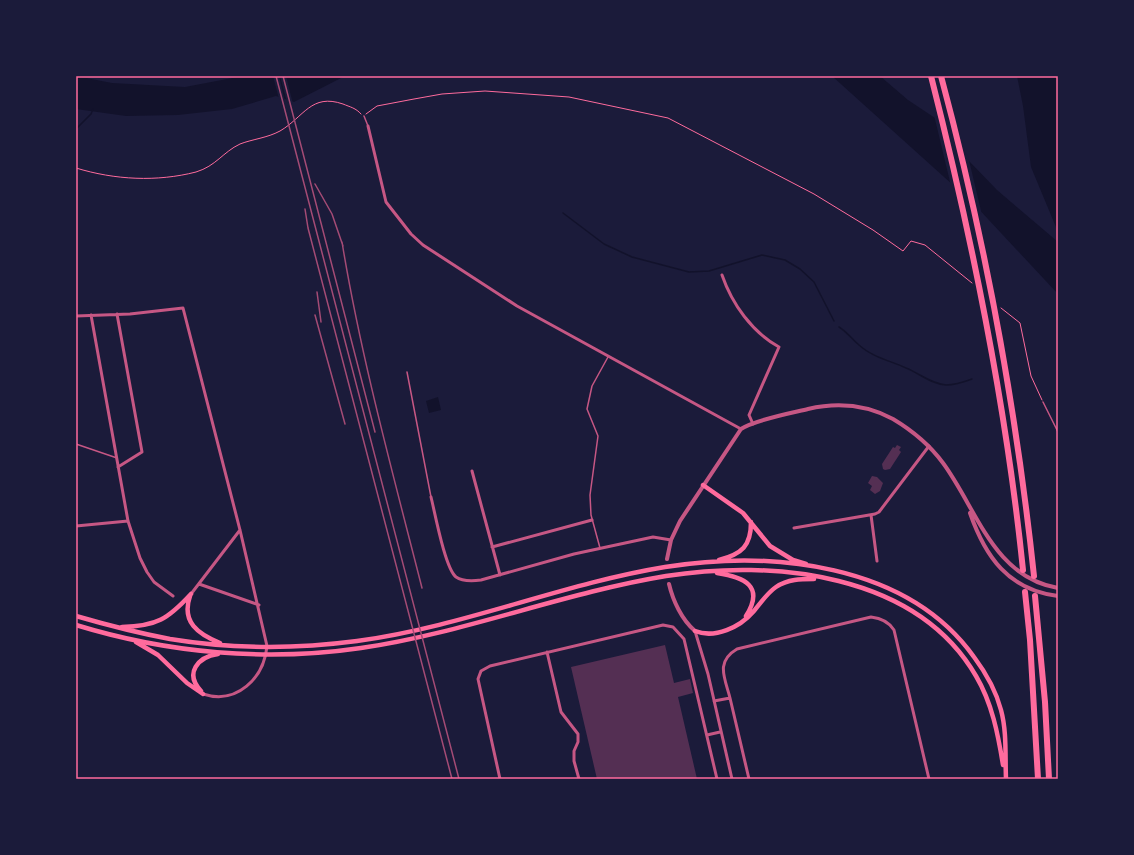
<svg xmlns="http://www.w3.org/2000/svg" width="1134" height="855" viewBox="0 0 1134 855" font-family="Roboto,sans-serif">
<rect width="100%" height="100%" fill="#1b1b3a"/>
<!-- water -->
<path fill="#12122b" d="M76,76l36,7 73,4 58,-11h102l-51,26 -18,-6 -44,13 -54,6 -52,1 -50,-7z
M832,76h48l28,24 27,18 34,43 28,29 61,52v52l-84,-90z
M1017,76h41v156l-27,-65 -8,-61z
M438,397l3,13 -12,3 -3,-12z"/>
<!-- pier -->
<path fill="#1b1b3a" d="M273,76h6l6,26 -6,-3z
M280,76h6l7,28 -6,-2z
M934,115l34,41 14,59 -31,-29z"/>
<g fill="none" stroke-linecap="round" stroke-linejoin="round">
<!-- stream -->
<path stroke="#12122b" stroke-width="1.5" d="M76,129l15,-15 2,-5
M563,213l41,31 28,13 57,15 20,-1 53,-16 23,5 15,9 14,13 20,39
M839,327c8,5 13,12 20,18 13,12 32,16 47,23 13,5 25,16 40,17 9,0 18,-3 26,-6"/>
</g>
<!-- building -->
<path fill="#542f53" d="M897,445l4,2 -2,3 2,2 -11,17 -5,1 -2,-1 -1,-5 11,-17 2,1z
M872,476l5,1 6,6 -3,8 -5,3 -5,-4 2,-4 -4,-3z
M665,645l9,38 16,-4 3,14 -15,4 19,82h-100l-26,-112z"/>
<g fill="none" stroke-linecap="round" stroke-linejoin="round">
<!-- path -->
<path stroke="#ff6b9d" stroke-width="1" d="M366,114l11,-8 37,-7 28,-5 43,-3 84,6 99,21 146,76 59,36 30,21 8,-10 14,4 47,38
M76,168c39,12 81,14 120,4 20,-6 27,-20 44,-28 13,-5 27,-6 40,-13 24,-14 31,-38 63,-27 7,3 13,4 18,10
M1001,308l19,15 11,53 11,24"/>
<!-- service -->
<path stroke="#c65784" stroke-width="1.5" d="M364,116l4,10
M407,372l24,125
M1043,402l15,30
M76,444l41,14
M600,548l-9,-33 -1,-20 8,-59 -11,-27 5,-23 16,-29"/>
<!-- minor -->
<path stroke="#c65784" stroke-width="3" d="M368,126l18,76 25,32 12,11 94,61 224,123
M722,275c10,29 30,57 57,72l-30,68 4,9
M117,314l25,138 -24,15
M91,315l37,206 12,37 7,14 7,10 19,14
M76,316l54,-2 53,-6 57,222 27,116c-3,32 -30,59 -64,48
M472,471l28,104
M431,497c4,16 14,71 25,80 7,5 17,4 25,3l93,-26 79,-17 18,3
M871,515l6,46
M76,526l52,-5
M794,528l81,-14 4,-2 50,-66
M492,547l100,-27
M199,584l60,21
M191,594l49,-64
M695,631l13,43 24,105
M547,652l14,60 17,22v8l-4,9v10l5,18
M730,698l19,81
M714,701l16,-3c-5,-20 -15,-36 7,-49l134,-32c9,1 18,5 23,13l35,149
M707,735l13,-3
M500,779l-22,-100 3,-8 9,-5 173,-41 10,2 11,12 33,140"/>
<!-- tertiary -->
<path stroke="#c65784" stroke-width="4" d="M970,513c15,43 38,77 88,83
M667,559l4,-19 9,-19 61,-92c13,-9 50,-16 67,-20 30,-7 57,-5 85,10 20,12 36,25 50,44 34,46 50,114 115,125
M669,584c4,17 13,36 26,47"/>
<!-- secondary -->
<path stroke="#ff6b9d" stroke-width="4.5" d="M703,485l40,28 27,33 23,14 13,4
M719,560c23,-6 32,-14 32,-38
M717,573c27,4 48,13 29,43
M190,596c-9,26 8,38 30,47
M76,616c31,9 62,17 94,23 61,10 126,10 187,2 105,-14 204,-57 308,-74 106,-17 242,-4 309,90 12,16 22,34 27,53 6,22 4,46 5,69
M76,625c91,28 190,37 285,23 103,-15 202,-55 305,-72 107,-17 250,-3 310,100 16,27 22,58 27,89
M122,627c35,-1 46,-8 69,-33
M695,631c20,8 45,-4 58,-19 7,-8 14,-19 23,-25 12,-8 25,-8 38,-8
M136,642l22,13 29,28 16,11
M201,691c-17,-18 -3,-34 17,-37"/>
<!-- motorway -->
<path stroke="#ff6b9d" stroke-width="6" d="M931,76c41,162 75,327 92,494
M941,76c44,164 75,331 93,500
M1025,592l5,48 8,139
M1035,596l10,106 4,77"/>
<!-- rail -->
<path stroke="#a44b75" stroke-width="1.5" d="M276,76l183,703
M283,76l92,356
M315,184l17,30 11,32
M305,209l3,19 144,551
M342,242c19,116 51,232 80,346
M317,292l4,30
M315,315l30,109"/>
</g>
<!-- border -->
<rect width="1134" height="855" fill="none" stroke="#1b1b3a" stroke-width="154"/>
<rect x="77" y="77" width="980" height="701" fill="none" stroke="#ff6b9d" stroke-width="1.5"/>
</svg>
